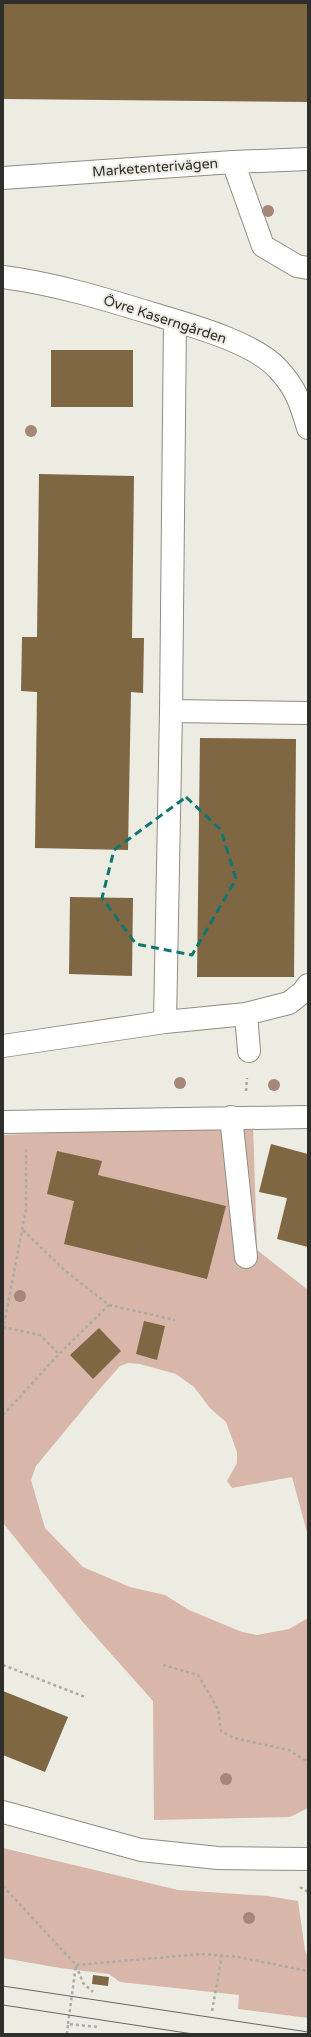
<svg xmlns="http://www.w3.org/2000/svg" width="311" height="2037" viewBox="0 0 311 2037" font-family="'Varela Round',sans-serif">
<rect width="100%" height="100%" fill="#ecece2"/>
<!-- green -->
<path fill="#d8b6aa" d="M253,1124l4,126 51,40v246l-16,-59 -60,11 -5,-7 10,-18v-11l-11,-30 -16,-14 -16,-21 -18,-13 -36,-10 -12,-1 -8,3 -22,25 -62,75 -5,14 14,48 38,39 47,20 35,8 24,15 53,22 15,3 32,-6 19,-11v190l-18,9 -136,3 -1,-119 -72,-81 -78,-97v-388z
M3,1848l175,42 90,6 30,5 7,49 3,8v60l-70,-9 1,-14 -119,-13 -11,-8 -49,-6 -57,-10z"/>
<!-- building -->
<path fill="#806744" d="M3,3h305v99l-305,-3z
M51,350h82v57h-82z
M39,474l95,2 -2,162h12l-1,55 -12,-1 -3,158 -93,-2 2,-156 -16,-1 1,-54h15z
M200,738l96,1 -2,238h-97z
M70,897l63,1 -1,78 -63,-2z
M271,1144l37,10v93l-31,-8 10,-41 -28,-6z
M57,1151l45,10 -4,14 128,31 -19,73 -143,-35 10,-43 -27,-7z
M144,1321l21,5 -8,34 -21,-6z
M99,1328l22,23 -28,28 -23,-24z
M3,1691l65,26 -23,55 -42,-17z
M93,1975l16,2 -1,9 -16,-2z"/>
<g fill="none" stroke-linecap="round" stroke-linejoin="round">
<defs>
<path id="minor" d="M233,162l30,84 34,20 11,2
M3,178l230,-16 75,-3
M3,277c54,7 105,23 157,39 33,10 95,27 118,53 18,19 23,35 30,59
M171,711l137,2
M246,1014l3,37
M165,1022l6,-311 4,-390
M3,1046l162,-24 81,-8 43,-11 14,-11 5,-7
M231,1117l15,140
M3,1122l305,-5
M3,1812l138,38 77,8 90,1"/>
</defs>
<!-- minor casing -->
<use href="#minor" stroke="#8d8d84" stroke-width="24"/>
<!-- path -->
<path stroke="#ababa4" stroke-width="2.5" stroke-dasharray="3 3" stroke-linecap="butt" d="M246,1091l1,-13
M109,1305l66,15
M3,1327l37,8 19,19
M3,1330l23,-121v-61
M3,1415l56,-61 50,-49 -46,-36 -40,-39
M3,1665l82,32
M163,1665l35,10 20,34 3,22 13,7 55,12 19,12
M3,1886l73,79 7,18 10,9
M300,1887l8,5
M212,2011l10,-56
M68,2024l8,-59 126,-11 36,3 70,14
M67,2034l1,-10 31,3"/>
<!-- minor -->
<use href="#minor" stroke="#fff" stroke-width="22"/>
<!-- tram -->
<path stroke="#676762" stroke-width="1" d="M3,1986l305,46
M3,2005l190,29"/>
</g>
<!-- trees -->
<g fill="#a68677">
<circle cx="268" cy="211" r="6"/>
<circle cx="31" cy="431" r="6"/>
<circle cx="180" cy="1083" r="6"/>
<circle cx="274" cy="1085" r="6"/>
<circle cx="20" cy="1296" r="6"/>
<circle cx="226" cy="1779" r="6"/>
<circle cx="249" cy="1918" r="6"/>
</g>
<!-- marked area -->
<path fill="none" stroke="#0f766e" stroke-width="3" stroke-dasharray="8 5" stroke-linejoin="round" d="M186,797l35,33 15,49 -44,76 -56,-11 -34,-46 12,-48z"/>
<g text-anchor="middle" stroke-width="4" stroke-linejoin="round" paint-order="stroke">
<!-- street labels -->
<g font-size="14" fill="#2e2e2b" stroke="#ecece2">
<text transform="translate(155 167) rotate(-4)" y="5">Marketenterivägen</text>
<text transform="translate(165 319) rotate(18)" y="5">Övre Kaserngården</text>
</g>
</g>
<!-- border -->
<rect width="311" height="2037" fill="none" stroke="#2e2e2b" stroke-width="8"/>
</svg>
